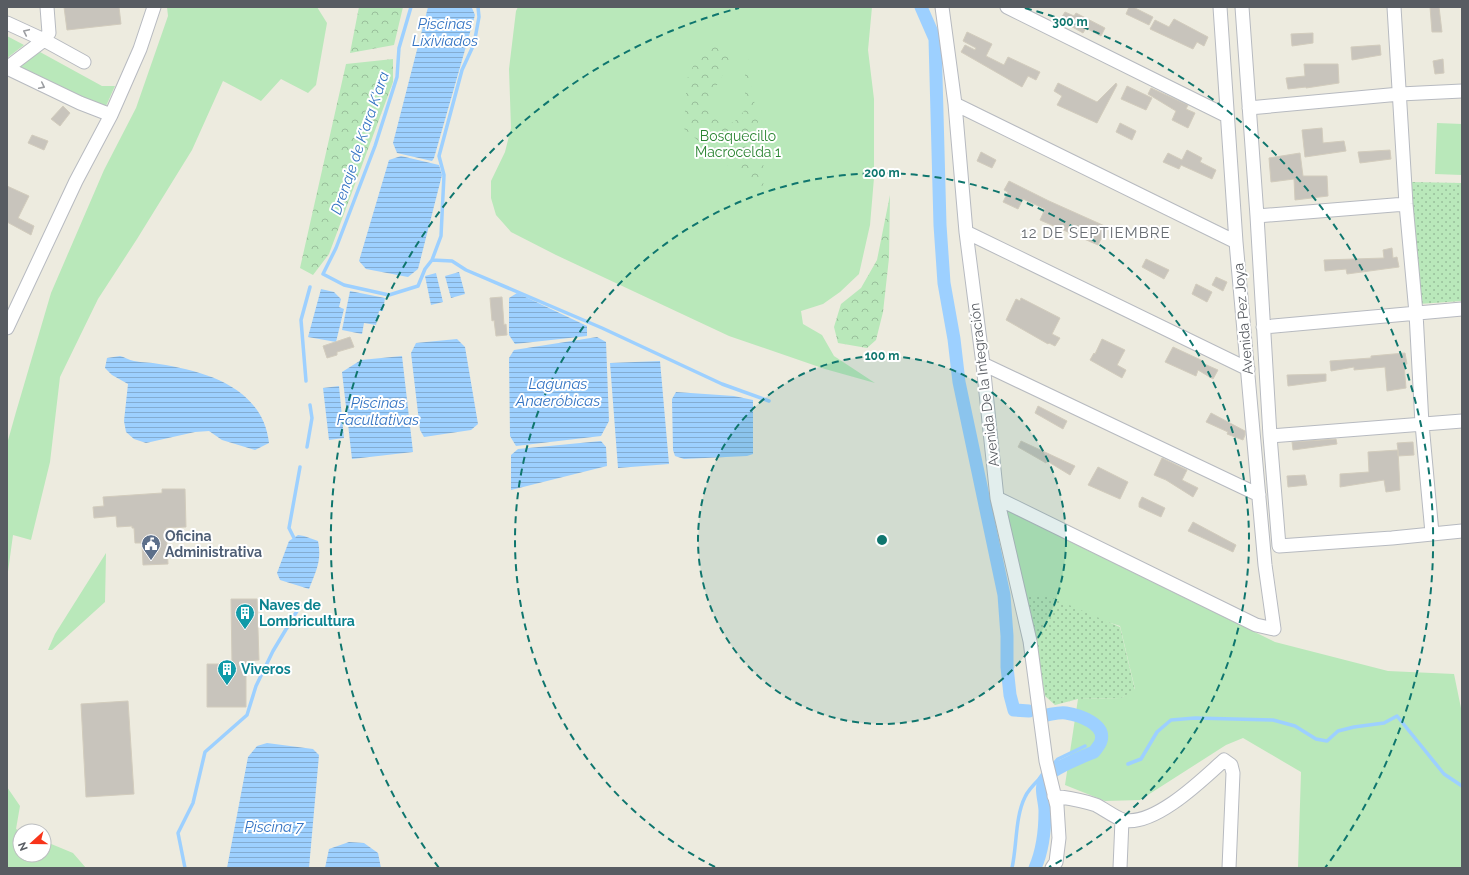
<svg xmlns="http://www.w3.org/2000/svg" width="1469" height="875" viewBox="0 0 1469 875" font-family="Raleway,sans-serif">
<defs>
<pattern id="forest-crowns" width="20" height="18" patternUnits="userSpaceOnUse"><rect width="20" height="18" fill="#b9e8ba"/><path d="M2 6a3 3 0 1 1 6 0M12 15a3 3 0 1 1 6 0" fill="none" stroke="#99bf9b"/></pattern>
<pattern id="park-dots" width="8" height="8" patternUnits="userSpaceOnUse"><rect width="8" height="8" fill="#b9e8ba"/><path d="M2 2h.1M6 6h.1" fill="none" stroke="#99bf9b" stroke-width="1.8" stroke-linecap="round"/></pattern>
<pattern id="water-rules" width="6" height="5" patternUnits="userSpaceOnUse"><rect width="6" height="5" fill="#9dd0ff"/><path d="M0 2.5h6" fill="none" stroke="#83acd2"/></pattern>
</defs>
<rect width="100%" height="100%" fill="#edebdf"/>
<!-- green -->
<path fill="#b9e8ba" d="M167,7h150l10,16 -11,62 -8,8 -27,-14 -20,22 -38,-20 -31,69 -55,89 -39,60 -38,78 -10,85 -19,78 -18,-5 -6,44v-135l9,-32 35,-119 53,-123 32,-62 32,-92z
M518,7h354l-4,43 6,49v79l-4,47 -11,49 -19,18 -17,12 -22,7 2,13 19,11 12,21 41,27 -50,-14 -96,-33 -173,-81 -45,-23 -15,-17 -5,-17v-17l14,-29 6,-24 -2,-59 7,-58z
M7,36l17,9 -17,13z
M40,52l62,34h13l-9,20 -25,-9 -62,-31z
M1437,123l25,1v51l-27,-1z
M1004,509l271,133 113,29 66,3 8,39v155h-164l3,-96 -58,-34 -17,7 -86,55 -35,1 -40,-16 13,-86 43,-1 14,-9 -15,-63 -96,-31z
M106,553l-1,49 -53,48h-4l7,-16z
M7,787l13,19 -4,23 4,2v24h24v-14l29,12 13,15h-79z"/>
<!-- forest -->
<path fill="url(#forest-crowns)" d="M359,7h44l-9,38 -44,8z
M709,45h9l10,3 5,8 -17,31 -7,11 4,19 10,8 11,-3 11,-12v-41l4,-10 2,27 6,29 8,63 -3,10 -6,1 -73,-61v-8l3,-13v-26l11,-23z
M393,59v23l-64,172 -16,21 -13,-7 46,-204z
M890,195l-1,63 -6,54 -7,28 -9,8 -29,-5 -4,-16 7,-23 20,-16 16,-28z"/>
<!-- park -->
<path fill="url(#park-dots)" d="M1411,182l51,1v118l-43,3z
M1024,595h22l74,32 15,63 -14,8 -43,1 -23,6 -10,-9 -11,-66z"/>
<!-- water -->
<path fill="url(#water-rules)" d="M428,7h41l3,1 3,7 -41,143 -2,3 -35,-8 -4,-10z
M401,156l38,9 3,10 -24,94 -10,8 -42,-8 -7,-8 30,-101z
M459,272l6,22 -14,4 -6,-22z
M436,273l7,29 -12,3 -6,-29z
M321,289l13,3 7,7 -2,8 5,2 -8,33 -28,-5z
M350,291l35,7 -2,13h-4l-3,14 -12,-2 -2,11 -20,-4z
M517,293l70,33v10l-72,8 -6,-9v-37z
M597,337l9,5 3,79 -8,15 -85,10 -6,-10 -1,-78 5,-8z
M457,339l8,8 13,77 -7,6 -47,7 -4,-7 -9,-77 5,-10z
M120,356c4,1 9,4 14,5 8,2 17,1 25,3 47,7 104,24 110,79l-14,7 -33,-10 -13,-9 -14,1 -49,11 -12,-4 -8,-7 -2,-11 4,-37 -16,-9 -7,-7 2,-10z
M402,356l11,96 -61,7 -10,-87 19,-12z
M660,361l9,103 -51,4 -8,-105z
M339,386l5,52 -15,2 -6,-52z
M676,392l58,4 19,4v54l-6,2 -63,3 -9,-3 -2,-6 -1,-51z
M601,441l5,6 1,19 -96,24v-35l7,-6z
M298,535l6,1 14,5c4,20 -2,30 -9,48l-29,-9 -3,-7 12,-32z
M267,743l46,6 6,6 -10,113h-82l21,-111 9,-11z
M349,842l15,1 14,10 3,15h-56l4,-19z"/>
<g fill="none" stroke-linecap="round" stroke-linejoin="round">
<!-- stream -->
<path stroke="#9dd0ff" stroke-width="3.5" d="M411,7l-12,41 -2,29 -22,69 -39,102 -13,26 21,11 45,10 29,-9 7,-17 7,-9 20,1 14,9 136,58 120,56 47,17
M432,260l9,-24 3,-61 -5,-19 23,-86 12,-26 5,-27 -1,-10
M306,381l-5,-61 9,-33
M307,447l5,-29 -2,-13
M294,538l-5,-10 11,-61
M1128,764l13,-5 16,-27 14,-12 24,-2 78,2 22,6 21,13 11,2 11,-10 16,-4 30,-4 13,-7 47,58 18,12
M1051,767l7,-8 27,-13
M185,868l-7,-35 15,-30 12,-51 42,-37 9,-29 17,-35 27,-45
M1012,868c5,-22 3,-51 13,-71 4,-9 14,-17 20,-24"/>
<!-- canal -->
<path stroke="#9dd0ff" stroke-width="13" d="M921,7l14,32 5,186 4,58 10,56 5,43 45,213 3,41v31l3,28 4,15 15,1
M1035,868c7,-16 10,-39 10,-57 0,-9 -5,-22 -1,-31 6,-11 38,-23 50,-28 2,-3 6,-7 7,-11 5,-17 -22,-26 -35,-28 -6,-1 -13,1 -19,2"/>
</g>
<!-- building -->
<path fill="#c8c4bc" stroke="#d2ccbd" d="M64,7h55l2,17 -54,6z
M1129,7h4l20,10 -4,8 -23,-11z
M1430,7h9l3,25h-10z
M1065,12l9,4 2,-3 29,15 -4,8 -15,-8 -3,5 -23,-13z
M1174,19l34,18 -4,9 -7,-4 -4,7 -43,-20 5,-9 14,7z
M967,32l25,12 -6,12 18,9 4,-8 32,15 -4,8 -8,-4 -6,11 -61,-35 4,-7 10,5 1,-2 -13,-7z
M1313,33v10l-21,3 -1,-12z
M1380,45l1,10 -29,5 -1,-13z
M1443,59l1,14 -9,1 -2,-13z
M1304,64h34l1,19 -33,5v-1l-18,2 -2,-11 19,-2z
M1058,83l39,19 19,-19 1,2 -20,38 -40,-18 5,-9 -8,-5z
M1127,86l25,12 -6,12 -25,-11z
M1151,88l37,17 -2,4 9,4 -7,15 -16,-8 4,-9 -28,-17z
M63,106l7,7 -10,13 -9,-7z
M1120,123l16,8 -4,9 -16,-8z
M1322,128l1,15 21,-2 2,10 -41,6 -3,-27z
M32,135l16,6 -4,9 -16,-7z
M1187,150l15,8 -2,4 16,8 -4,9 -31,-14 -2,4 -16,-7 5,-9 14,7z
M1390,150l1,9 -31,4 -2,-11z
M981,152l15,8 -4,8 -15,-7z
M1300,153l3,23h24l1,20 -33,4 -1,-21 -23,3 -2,-24z
M1009,181l40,20 58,26 -9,18 -58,-25 5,-11 -22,-10 -5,10 -15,-7 5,-10 -4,-2z
M7,186l22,10 -11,22 16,8 -3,9 -24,-13z
M1392,248l1,10 4,-1 2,10 -52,7 -1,-5 -21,2 -1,-11 60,-2 -1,-8z
M1146,259l23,11 -5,9 -22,-12z
M1216,277l11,5 -4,9 -11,-6z
M1196,284l16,8 -5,10 -15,-8z
M502,297l2,28 2,-1 1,11 -11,1 -2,-16 -2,1 -2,-23z
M1021,298l39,20 -8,16 8,4 -5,8 -6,-3 -1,1 -42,-24 10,-21 4,2z
M350,337l4,10 -17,5v3l-10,3 -4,-12z
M1102,339l23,11 -8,15 9,5 -4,8 -32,-18 4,-7 1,1z
M1173,347l30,14 -1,2 16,7 -5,9 -15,-9 -2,6 -31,-14z
M1405,353l2,11h-3l2,24 -19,3 -2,-24 -31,3v-3l-23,4 -1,-10 41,-3v-2z
M1326,374v7l-38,5 -1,-11z
M1038,406l29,15 -4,8 -28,-16z
M1211,413l34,18v4l-2,5 -16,-6 1,-2 -22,-10z
M1336,439l1,5 -44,6 -1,-8z
M1021,441l54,25 -5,9 -23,-14 -1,2 -28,-16z
M1413,442l1,13 -16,1v-6l2,40 -14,2 -2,-12 -44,7v-13l29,-2 -1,-20 30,-2 -1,-7z
M1162,458l25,12 -5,10 16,8 -5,9 -27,-17 -12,-5z
M1098,467l30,15 -8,17 -32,-14z
M1305,475l2,10 -19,2 -1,-11z
M162,489h23l1,38 -20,1 2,36 -25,1 -1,-22h-7l-1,-15h-2v-2l-15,1 -1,-11 -22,2 -1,-11 11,-1 -1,-9 59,-4z
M1142,497l23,11 -4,9 -22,-10v-4z
M1193,522l43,23 -3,7 -45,-21z
M231,599h26l2,61 -13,1v46h-39v-43h25z
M128,701l6,93 -48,3 -5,-93z"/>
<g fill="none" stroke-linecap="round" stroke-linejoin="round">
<defs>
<path id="minor" d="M942,7l13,97 11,128 17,132 14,134 33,143 16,120 11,45 2,32 -3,24 -4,6
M1007,7l220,109
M1242,7l15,209 13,220 9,110 113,-8 70,-7
M1394,7l12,197 10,109 6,111 10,109
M7,23l37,17 40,22
M7,68l73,35 31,12
M7,68l37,-28 5,-7 -2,-26
M955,104l281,138
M1249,108l151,-14 62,-3
M1257,216l149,-12
M966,232l282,137
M1263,327l199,-18
M7,328l69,-147 35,-66 29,-66 14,-42
M983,364l276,131
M1270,436l192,-15
M997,498l259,127 18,4 -9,-64 -29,-323 -16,-235
M1054,796c14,2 28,4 42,9 8,4 20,13 27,15 31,7 79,-40 101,-60l7,5 2,8 -4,95
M1120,868l2,-48"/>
</defs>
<!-- minor casing -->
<use href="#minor" stroke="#b7bac0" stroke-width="15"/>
<!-- minor -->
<use href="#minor" stroke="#fff" stroke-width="13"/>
</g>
<!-- one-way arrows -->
<defs><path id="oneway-chevron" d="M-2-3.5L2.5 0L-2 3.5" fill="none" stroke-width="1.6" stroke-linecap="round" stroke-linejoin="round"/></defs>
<g stroke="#9b9da1">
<use href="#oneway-chevron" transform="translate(26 32) rotate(-155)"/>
<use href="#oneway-chevron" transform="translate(42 86) rotate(26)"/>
</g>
<!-- distance rings -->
<circle cx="882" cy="540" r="184" fill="#0f766e" fill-opacity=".12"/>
<g fill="none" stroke="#0f766e" stroke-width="2" stroke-dasharray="7 5">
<circle cx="882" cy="540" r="184"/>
<path d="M715 867A367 367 0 1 1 1049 867"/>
<path d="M439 868A551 551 0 0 1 739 8M1025 8A551 551 0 0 1 1325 868"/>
</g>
<!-- icons -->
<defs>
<symbol id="civic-pin" viewBox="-11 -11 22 30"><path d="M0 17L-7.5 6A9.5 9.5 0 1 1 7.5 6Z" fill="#5c6f8a" stroke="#fff"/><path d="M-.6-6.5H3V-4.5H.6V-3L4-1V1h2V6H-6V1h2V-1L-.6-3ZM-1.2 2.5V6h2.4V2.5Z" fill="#fff"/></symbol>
<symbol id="building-pin" viewBox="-11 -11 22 30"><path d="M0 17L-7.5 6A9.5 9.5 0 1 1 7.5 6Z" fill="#0f9aa8" stroke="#fff"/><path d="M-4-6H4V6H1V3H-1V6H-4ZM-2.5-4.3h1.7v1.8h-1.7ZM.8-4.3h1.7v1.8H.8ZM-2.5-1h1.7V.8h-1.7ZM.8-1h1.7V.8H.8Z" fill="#fff"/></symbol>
</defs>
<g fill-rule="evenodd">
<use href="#civic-pin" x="140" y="533" width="22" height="30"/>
<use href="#building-pin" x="234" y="602" width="22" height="30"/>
<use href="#building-pin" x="216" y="658" width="22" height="30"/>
</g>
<g text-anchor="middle" stroke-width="4" stroke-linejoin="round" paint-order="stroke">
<!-- park labels -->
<g font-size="14" fill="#2d8534" stroke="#fff">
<text x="738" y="141">Bosquecillo<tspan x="738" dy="16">Macrocelda 1</tspan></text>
</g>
<!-- street labels -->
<g font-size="14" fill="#585c62" stroke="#fff">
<text transform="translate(1243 319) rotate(-95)" y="5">Avenida Pez Joya</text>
<text transform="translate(984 385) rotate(-97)" y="5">Avenida De la Integración</text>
</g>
<!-- service labels -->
<g font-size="14" font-weight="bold" fill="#4e5e75" stroke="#fff" text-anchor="start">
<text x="165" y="541">Oficina<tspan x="165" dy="16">Administrativa</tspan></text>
</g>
<!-- culture labels -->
<g font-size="14" font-weight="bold" fill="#0d838f" stroke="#fff" text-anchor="start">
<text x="259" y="610">Naves de<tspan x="259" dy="16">Lombricultura</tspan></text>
<text x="241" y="674">Viveros</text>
</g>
<!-- water labels -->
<g font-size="15" font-style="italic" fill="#3474c3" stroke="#fff">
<text x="445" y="29">Piscinas<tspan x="445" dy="17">Lixiviados</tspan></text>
<text transform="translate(360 143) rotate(-71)" y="5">Drenaje de K'ara K'ara</text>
<text x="558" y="389">Lagunas<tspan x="558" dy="17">Anaeróbicas</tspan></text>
<text x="378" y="408">Piscinas<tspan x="378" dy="17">Facultativas</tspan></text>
<text x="274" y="832">Piscina 7</text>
</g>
<!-- neighbourhood labels -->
<g font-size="15" letter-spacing="1" fill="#696e74" stroke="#fff">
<text x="1096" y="238">12 DE SEPTIEMBRE</text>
</g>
</g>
<circle cx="882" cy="540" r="6" fill="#0f766e" stroke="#fff" stroke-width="2"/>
<g font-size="12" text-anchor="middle" font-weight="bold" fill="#0f766e" stroke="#fff" stroke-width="4" stroke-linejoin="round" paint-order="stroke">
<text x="1070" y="26">300 m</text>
<text x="882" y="177">200 m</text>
<text x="882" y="360">100 m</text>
</g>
<!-- border -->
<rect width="1469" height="875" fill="none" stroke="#585c62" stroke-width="16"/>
<!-- north arrow -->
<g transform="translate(32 843) rotate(249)"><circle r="19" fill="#ffffff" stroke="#bcbec0"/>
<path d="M0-3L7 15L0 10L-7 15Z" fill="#f8341a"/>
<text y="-6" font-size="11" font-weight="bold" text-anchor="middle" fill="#585c62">N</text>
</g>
</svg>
